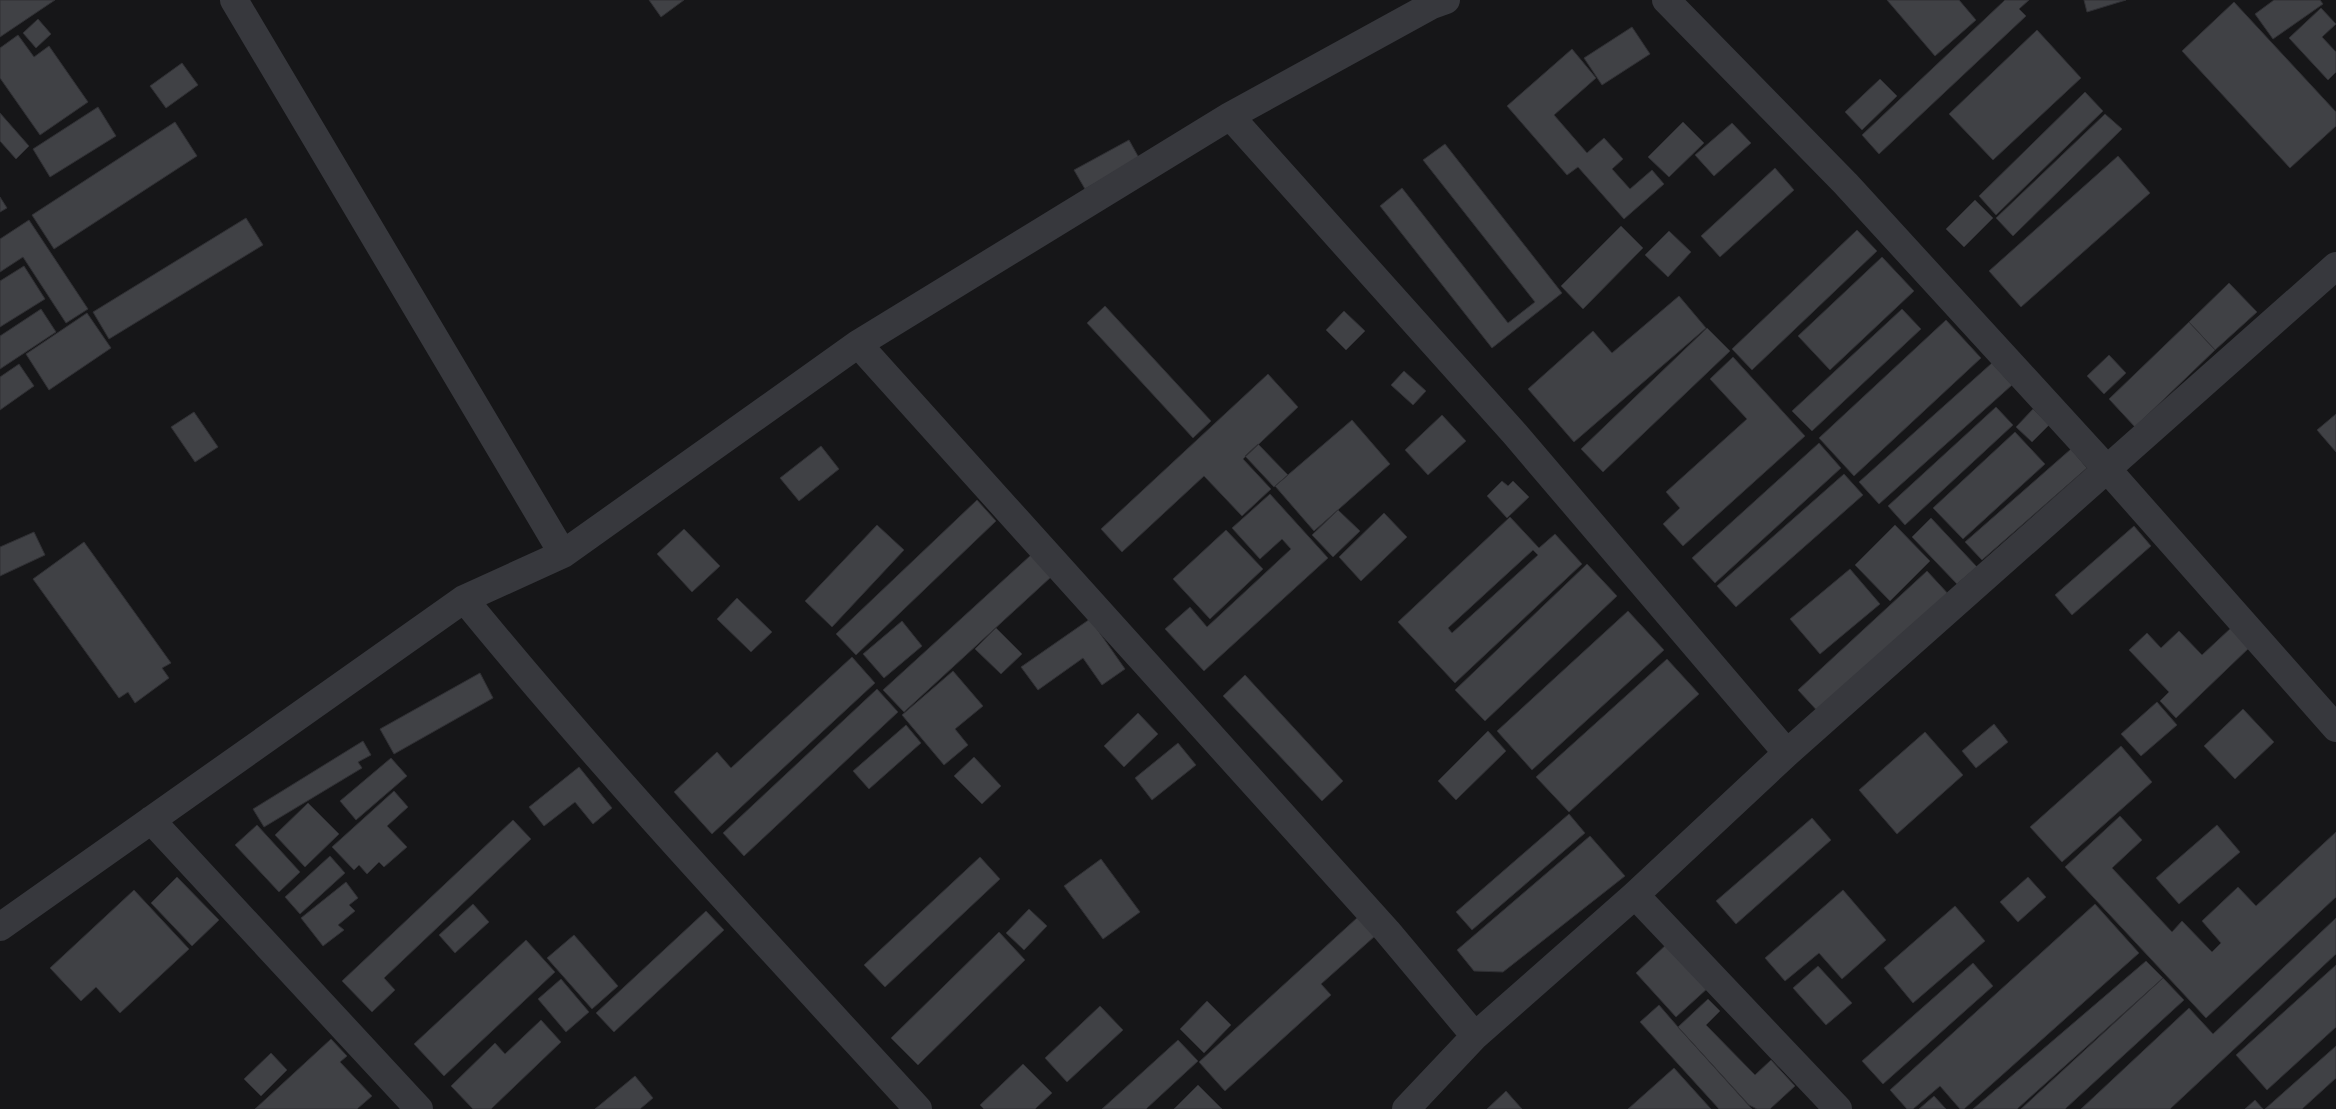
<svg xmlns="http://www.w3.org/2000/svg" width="2336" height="1109" viewBox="0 0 2336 1109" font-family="Overpass,sans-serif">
<rect width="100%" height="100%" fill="#161618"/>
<!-- building -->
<path fill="#404145" stroke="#303034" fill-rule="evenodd" d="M0,0h55l-55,37z
M649,0h35l-23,17z
M1887,0h72l17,20 -41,36z
M2005,0h24l-10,9 7,7 -147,138 -17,-19z
M2084,0h42l-39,12z
M2274,0h46l3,4 -50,35 -18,-25z
M2234,2l102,110v14l-46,42 -108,-117z
M2321,8l15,16 -14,13 14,15v20l-8,8 -39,-42z
M38,19l13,15 -15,14 -13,-15z
M1632,27l18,27 -48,31 -18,-27z
M2037,30l44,48 -88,82 -44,-46z
M18,35l16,22 15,-11 39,56 -48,33 -40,-57v-30z
M1572,49l24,29 -42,37 33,38 17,-15 19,21 -11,10 18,20 22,-19 12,14 -40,35 -46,-52 -11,8 -60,-69z
M182,63l16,22 -32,23 -16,-22z
M1880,79l17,17 -35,34 -17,-18z
M2085,92l18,19 -107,104 -17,-19z
M98,107l18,29 -66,41 -17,-28z
M0,113l29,33 -13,13 -16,-18z
M2105,114l17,15 -109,107 -17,-18z
M175,122l22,34 -143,93 -22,-34z
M1683,122l21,21 -35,34 -21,-20z
M1732,123l19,20 -37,33 -19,-21z
M1129,140l10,18 -54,31 -11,-19z
M1445,144l117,149 -70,55 -112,-142 22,-18 106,135 27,-21 -112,-142z
M2118,156l32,37 -129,114 -32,-36z
M1775,168l19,22 -74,67 -19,-21z
M0,197l7,11 -7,4z
M1975,200l18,18 -29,29 -18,-18z
M246,218l17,27 -154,94 -16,-27z
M29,220l59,89 -22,14 -43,-66 -23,15v-33z
M1621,226l22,22 -60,61 -22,-23z
M1857,230l20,21 -125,119 -20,-21z
M1669,231l22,21 -23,25 -23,-22z
M1882,257l32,34 -84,79 -32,-34z
M24,266l21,33 -45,28v-46z
M2229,283l28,29 -42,38 -26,-28z
M1679,296l27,32 -132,114 -46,-53 65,-58 19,22z
M1105,306l106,115 -18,17 -106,-115z
M41,309l15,23 -56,37v-33z
M1902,309l19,20 -109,102 -20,-20z
M1344,311l21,20 -19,19 -20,-20z
M87,313l24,35 -62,42 -23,-36z
M1946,320l35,38 -127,118 -35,-38z
M2189,322l26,28 -80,77 -26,-28z
M1707,328l23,23 -127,121 -22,-23z
M2109,355l17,18 -22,21 -17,-18z
M1733,357l72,79 -122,110 -20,-22 17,-16 -14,-16 81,-73 -37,-40z
M1992,363l20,22 -133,119 -20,-22z
M19,364l15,22 -34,24v-33z
M1404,371l22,20 -13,14 -22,-20z
M1268,374l30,33 -55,52 28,30 -29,27 -38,-40 -82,76 -21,-23z
M1996,407l17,18 -108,100 -17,-19z
M2033,409l16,16 -17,17 -16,-15z
M194,412l24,35 -23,15 -24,-35z
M2336,414v38l-19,-22z
M1442,415l24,26 -38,34 -23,-25z
M1352,420l38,44 -76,67 -39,-45z
M2015,432l30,32 -82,75 -30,-31z
M1819,443l22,25 -126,115 -23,-25z
M1258,444l30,31 -14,12 -29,-31z
M821,446l18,23 -40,32 -19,-23z
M2071,449l16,19 -105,92 -17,-18z
M1844,474l19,21 -127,112 -19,-21z
M1502,481l6,5 5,-5 16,16 -22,21 -20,-22z
M1270,494l58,64 -124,113 -39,-42 25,-22 17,20 84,-78 -9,-10 -22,20 -28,-31z
M977,500l19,21 -140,134 -20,-21z
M1338,510l22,21 -27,26 -21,-22z
M1384,513l23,24 -46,44 -22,-24z
M1510,517l29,31 16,-14 27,30 -127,119 -57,-61zM1533,550l5,5 -86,78 -4,-5z
M1931,518l46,49 -20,17 -45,-47z
M877,525l27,25 -72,77 -27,-26z
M1895,525l35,36 -40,40 -35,-36z
M2134,526l17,20 -79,69 -17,-20z
M684,529l36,37 -28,26 -35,-38z
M1226,530l37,39 -53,50 -37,-40z
M34,532l11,23 -45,21v-29z
M84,542l87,121 -9,5 7,10 -34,25 -7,-11 -9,6 -86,-119z
M1031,555l20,22 -147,135 -21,-22z
M1587,564l30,32 -132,125 -30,-31z
M1850,569l30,35 -60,50 -30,-35z
M1927,571l24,26 -129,119 -24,-26z
M737,598l35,34 -21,20 -34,-33z
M1628,611l36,39 -132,120 -35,-39z
M1090,619l35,50 -23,16 -19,-27 -45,32 -17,-23z
M902,621l20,25 -38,32 -21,-24z
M2232,627l19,19 -75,72 -16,-17 9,-9 -40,-42 18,-17 14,15 18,-17 23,24z
M996,628l26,26 -21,20 -26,-25z
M852,657l23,26 -163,151 -38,-42 43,-40 14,16z
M1667,659l32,35 -130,118 -33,-35z
M953,671l30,35 -28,23 13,16 -24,20 -42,-50z
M480,673l13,25 -99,56 -14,-25z
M1245,675l98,106 -21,20 -99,-105z
M877,689l21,23 -154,144 -21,-23z
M2157,702l20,23 -36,31 -20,-22z
M2243,709l31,33 -39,37 -31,-33z
M1138,713l20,21 -34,33 -20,-21z
M1994,724l14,18 -32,26 -14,-17z
M906,725l15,18 -52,46 -16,-18z
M1488,731l18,20 -50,49 -18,-19z
M1925,732l38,43 -66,59 -38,-44z
M363,741l8,14 -13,7 4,6 -98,59 -11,-18z
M1178,743l18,22 -44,35 -17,-22z
M2121,746l31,36 -90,80 -32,-35z
M974,757l27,29 -19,18 -28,-28z
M391,758l16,18 -51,44 -16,-19z
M579,767l33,41 -19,16 -18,-22 -31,24 -15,-19z
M394,791l14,16 -21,19 20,21 -23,20 -5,-5 -12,12 -8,-9 -5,5 -22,-23z
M308,803l31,31 -34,33 -30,-32z
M1569,814l16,19 -113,97 -16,-18z
M2120,816l22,24 -30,28 60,64 10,-11 30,31 9,-9 -19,-22 36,-34 18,19 80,-74v65l-130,121 -141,-151z
M1812,818l19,22 -95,84 -20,-23z
M513,820l18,19 -147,139 11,12 -23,22 -30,-31z
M257,825l43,47 -21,20 -44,-47z
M2217,825l23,27 -61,52 -23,-26z
M1590,836l35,40 -122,96 -29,-1 -17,-21z
M330,856l15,17 -45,41 -15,-17z
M980,857l20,22 -115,108 -21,-22z
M1101,859l39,53 -37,27 -39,-53z
M177,877l42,43 -27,26 -41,-43z
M2028,877l18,20 -28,25 -18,-20z
M346,882l12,16 -9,7 6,6 -17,14 6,5 -21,16 -22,-28z
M134,890l55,59 -69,64 -24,-26 -15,14 -31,-33z
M1843,890l43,50 -44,39 -23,-26 -34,28 -20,-23z
M473,904l16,18 -34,31 -16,-18z
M2095,904l44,49 -175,156h-4l-20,-23 -27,23h-6l-17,-19z
M1955,906l30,35 -72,62 -29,-35z
M1029,909l18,17 -23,24 -18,-17z
M706,911l18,19 -110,102 -18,-19z
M1358,917l17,19 -54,48 10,11 -106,96 -26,-29z
M2336,918v36l-166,155h-89l108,-101 24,26z
M999,932l26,28 -107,105 -27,-27z
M574,935l44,51 -26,23 -45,-51z
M526,940l29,32 -111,104 -30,-32z
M1668,943l41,44 -33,30 -40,-44z
M2146,961l17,17 -146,131h-44z
M1973,963l20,23 -110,98 -21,-23z
M2336,965v62l-69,63 -31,-35z
M1818,966l34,37 -26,22 -33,-37z
M2163,978l21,22 -119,109h-44z
M561,979l28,33 -23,20 -28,-33z
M1708,999l12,12 -14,14 49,50 16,-15 24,26 -25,23h-13l-8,-4 -71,-78z
M1207,1001l24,24 -27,28 -24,-24z
M1659,1005l19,22 74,82h-33l-79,-87z
M1100,1006l23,24 -56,52 -22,-24z
M541,1020l20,22 -70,67h-18l-22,-23 44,-43 10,11z
M331,1039l16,17 -7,6 32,34 -15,13h-102z
M1178,1040l20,21 -52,48h-44z
M2336,1046v32l-34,31h-37z
M271,1053l16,17 -26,26 -17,-17z
M1023,1064l29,29 -17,16h-51l-4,-4z
M1674,1068l37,41h-83z
M635,1076l18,22 -13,11h-45z
M1198,1085l24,24h-48z
M1506,1091l16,18h-35z
M1934,1096l12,13h-27z
M2255,1100l8,9h-18z"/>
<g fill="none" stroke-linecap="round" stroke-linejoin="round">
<!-- street -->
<path stroke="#37383d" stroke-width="28" d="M234,0l329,554
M1666,0l180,184 261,285 229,259
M1230,116l285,318 272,319
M858,344l529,587 88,105
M464,599c144,176 300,342 454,510
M151,820l268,289
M1635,895l203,214
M0,927l464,-328 99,-45 295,-210 372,-228 202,-111 14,-5
M1406,1109l69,-73 160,-141 152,-142 549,-487"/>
</g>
</svg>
